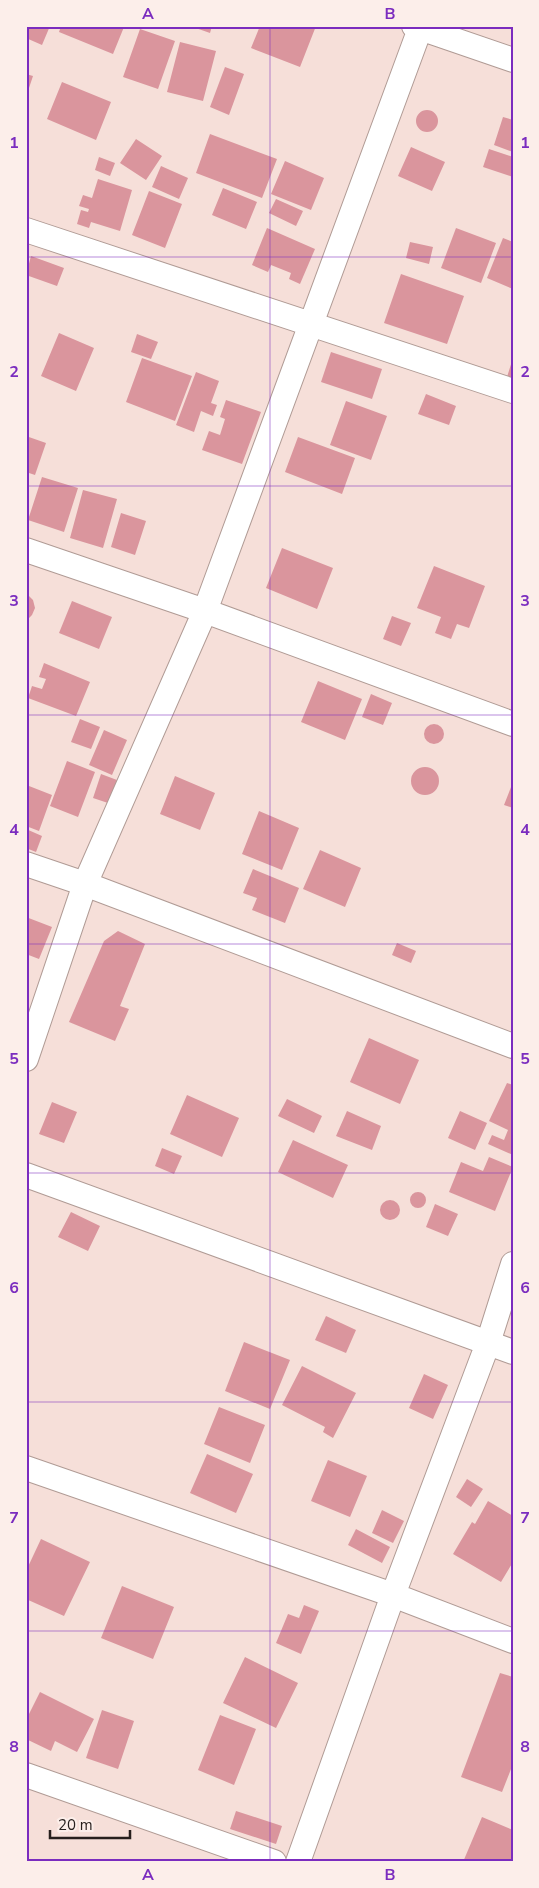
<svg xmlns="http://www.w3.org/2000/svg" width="539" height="1888" viewBox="0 0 539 1888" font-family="'Nunito Sans',sans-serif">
<rect width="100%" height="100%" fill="#f6dfd9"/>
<!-- building -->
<path fill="#da959d" d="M26,26h24l-8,19 -16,-7z
M61,26h62l1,1 -11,27 -54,-22z
M190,26h22l-2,7z
M260,26h56l-16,41 -49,-19z
M140,29l35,12 -17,48 -35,-12z
M180,42l36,9 -13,50 -36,-9z
M225,67l19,7 -15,41 -19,-8z
M26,74l7,2 -6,18h-1z
M62,82l49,20 -15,38 -49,-21z
M416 121a11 11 0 1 1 22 0a11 11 0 1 1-22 0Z
M503,117l10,3v32l-19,-7z
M210,134l67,25 -15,39 -66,-25z
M136,139l26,17 -16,24 -26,-17z
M411,147l34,15 -13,29 -34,-15z
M489,149l24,8v20l-30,-10z
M99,157l16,6 -5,13 -15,-6z
M285,161l39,17 -13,32 -40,-16z
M161,166l27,12 -9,21 -27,-12z
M98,179l34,11 -12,41 -29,-9 -2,6 -12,-4 4,-14 7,2 1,-3 -10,-3 4,-11 9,3z
M223,188l34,14 -11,27 -34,-14z
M149,191l33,13 -17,44 -33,-13z
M276,199l27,12 -7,15 -27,-13z
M267,228l48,21 -15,35 -11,-5 2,-6 -20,-8 -3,7 -16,-7z
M456,228l40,15 -15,40 -40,-15z
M503,238l10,4v47l-26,-11z
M410,242l23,5 -4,17 -23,-6z
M31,256l33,12 -7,18 -31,-11z
M401,274l63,22 -17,48 -63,-21z
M59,333l35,15 -18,43 -35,-15z
M137,334l21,8 -7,17 -20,-7z
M331,352l51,17 -10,30 -51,-17z
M142,358l50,18 -17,45 -49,-19z
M513,358v20l-6,-1z
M196,372l23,9 -8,22 6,2 -4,11 -12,-5 -7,21 -18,-7z
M426,394l30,12 -7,19 -31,-11z
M226,400l35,12 -19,52 -40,-14 7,-19 11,4 5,-16 -5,-2z
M346,401l41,15 -16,44 -41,-15z
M26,436l20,7 -11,32 -9,-3z
M298,437l57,21 -13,36 -57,-22z
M42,477l36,11 -14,44 -36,-12z
M83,490l34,9 -14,49 -33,-10z
M121,513l25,8 -11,34 -24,-8z
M282,548l51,20 -16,41 -51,-21z
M434,566l51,20 -16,42 -12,-4 -6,15 -16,-6 6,-16 -24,-9z
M26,593l7,7 2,8 -3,7 -6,6z
M72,601l40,16 -13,32 -40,-16z
M392,616l19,7 -10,23 -18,-7z
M44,663l46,19 -14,34 -48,-18 4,-12 10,3 4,-10 -7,-2z
M318,681l44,18 -17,41 -44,-18z
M371,694l21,9 -9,22 -21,-8z
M80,719l20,8 -9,22 -20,-7z
M424 734a10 10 0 1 1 20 0a10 10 0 1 1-20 0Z
M104,730l23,10 -15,35 -23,-10z
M67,761l28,11 -17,45 -28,-11z
M411 781a14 14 0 1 1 28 0a14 14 0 1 1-28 0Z
M101,774l16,6 -9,23 -15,-5z
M175,776l40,17 -15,37 -40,-16z
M513,782v26l-9,-3z
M29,786l23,9 -13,36 -13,-5v-31z
M259,811l40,17 -17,42 -40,-16z
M26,829l16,7 -6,16 -10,-4z
M320,850l41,18 -16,39 -42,-18z
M253,869l46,19 -14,35 -33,-13 5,-12 -14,-5z
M26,917l26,10 -13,32 -13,-5z
M118,931l27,13 -25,62 9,3 -14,32 -46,-19 35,-81z
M397,943l19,8 -5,12 -19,-8z
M369,1038l50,22 -19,44 -50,-22z
M507,1083l6,2v70l-25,-11 4,-9 12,5 4,-10 -19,-9z
M187,1095l52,23 -17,39 -52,-23z
M287,1099l35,17 -8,17 -36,-17z
M52,1102l25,10 -13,31 -25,-9z
M347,1111l34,15 -9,24 -36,-14z
M460,1111l27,12 -12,27 -27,-12z
M293,1140l55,25 -15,33 -55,-26z
M162,1148l20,8 -8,18 -19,-8z
M489,1157l24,10 -18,44 -46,-19 12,-30 22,9z
M410 1200a8 8 0 1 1 16 0a8 8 0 1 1-16 0Z
M380 1210a10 10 0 1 1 20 0a10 10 0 1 1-20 0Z
M435,1204l23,10 -10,22 -22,-9z
M71,1212l29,14 -12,25 -30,-14z
M326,1316l30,14 -10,23 -31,-13z
M244,1342l46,18 -20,49 -45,-18z
M302,1366l54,27 -23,45 -10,-6 2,-5 -43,-22z
M424,1374l24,11 -15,34 -24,-11z
M219,1407l46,18 -15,38 -46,-19z
M207,1454l46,20 -17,39 -46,-20z
M328,1460l39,16 -17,41 -39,-16z
M467,1479l16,10 -12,18 -15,-10z
M488,1501l25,15v46l-12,20 -48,-28 19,-32 3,2z
M382,1510l22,11 -11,22 -21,-10z
M356,1529l34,18 -8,16 -34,-18z
M41,1539l49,23 -26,54 -38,-17v-28z
M122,1586l52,21 -21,52 -52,-21z
M304,1605l15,6 -18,43 -25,-11 12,-29 11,4z
M245,1657l53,26 -22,45 -53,-25z
M500,1673l13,4v87l-11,28 -41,-15z
M40,1692l54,27 -17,33 -22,-11 -4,10 -25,-12v-19z
M102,1710l32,11 -16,48 -32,-11z
M220,1715l36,14 -22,56 -36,-15z
M236,1811l46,15 -6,18 -46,-15z
M482,1817l31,13v32h-50z"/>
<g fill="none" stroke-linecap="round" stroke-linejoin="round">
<defs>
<path id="street" d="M414,26l99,34
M26,230l487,161
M26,550l179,61 308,113
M26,864l59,20 428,162
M26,1059l59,-175 120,-273 216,-585
M26,1175l487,177
M26,1468l367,127 120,46
M26,1775l248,87
M298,1862l95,-267 95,-252 25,-79"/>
</defs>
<!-- street casing -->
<use href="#street" stroke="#b09b95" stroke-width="26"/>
<!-- street -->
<use href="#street" stroke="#fff" stroke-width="24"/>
</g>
<!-- grid -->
<path fill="none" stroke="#7b2cbf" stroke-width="1" stroke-opacity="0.55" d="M270,26v1836M26,257h487M26,486h487M26,715h487M26,944h487M26,1173h487M26,1402h487M26,1631h487"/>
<!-- border -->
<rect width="539" height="1888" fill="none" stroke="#fceeea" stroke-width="55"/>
<!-- scale -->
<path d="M50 1830v8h80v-8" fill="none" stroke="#271f1d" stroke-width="2.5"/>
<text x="58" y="1830" font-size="15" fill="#271f1d" stroke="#fceeea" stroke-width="4" paint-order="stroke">20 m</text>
<rect x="28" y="28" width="484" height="1832" fill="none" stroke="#7b2cbf" stroke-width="2"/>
<g font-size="16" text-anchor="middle" font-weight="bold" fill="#7b2cbf">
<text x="148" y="19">A</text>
<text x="390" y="19">B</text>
<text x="14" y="148">1</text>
<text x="525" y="148">1</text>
<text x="14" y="377">2</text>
<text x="525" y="377">2</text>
<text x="14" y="606">3</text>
<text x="525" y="606">3</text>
<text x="14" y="835">4</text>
<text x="525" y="835">4</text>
<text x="14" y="1064">5</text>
<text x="525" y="1064">5</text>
<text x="14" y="1293">6</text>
<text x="525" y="1293">6</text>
<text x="14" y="1523">7</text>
<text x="525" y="1523">7</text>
<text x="14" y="1752">8</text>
<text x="525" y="1752">8</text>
<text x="148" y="1880">A</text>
<text x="390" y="1880">B</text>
</g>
</svg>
